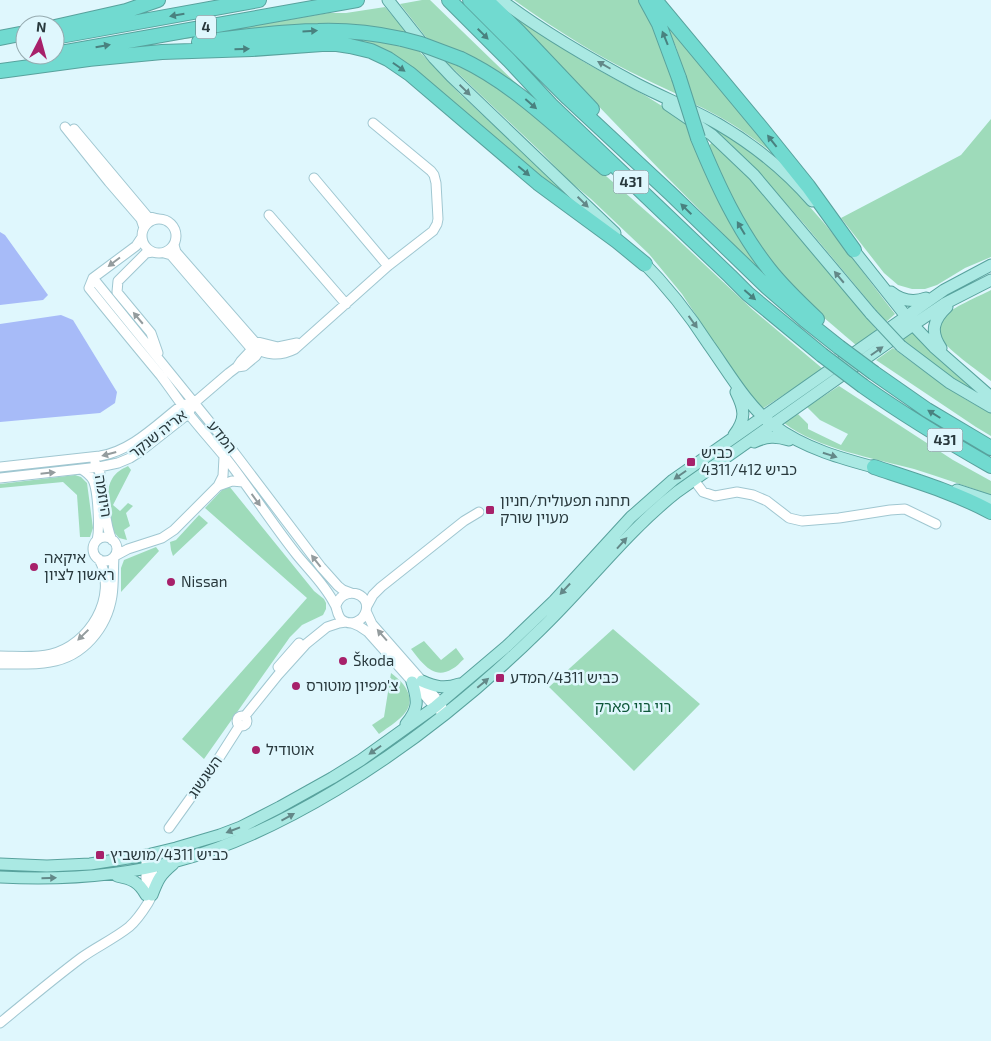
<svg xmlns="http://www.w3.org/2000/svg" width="991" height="1041" viewBox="0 0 991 1041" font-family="'Exo 2','Noto Sans Hebrew',sans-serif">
<rect width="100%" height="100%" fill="#dff7fd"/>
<!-- green -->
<path fill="#9edbba" d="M422,0h8l94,91 -95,-50 -29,-37z
M514,0h126l15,26 24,69c-33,-15 -66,-31 -97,-50 -23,-14 -46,-29 -68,-45z
M385,7l25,29 -131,-8 -112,13 161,-28h18z
M505,9l79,53 62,34 40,25 56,121 18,29 -99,-100z
M659,11l127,153c-27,-23 -60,-46 -92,-60l-18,-57z
M317,36h19l60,8 23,7 41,43 103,96 -3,4 -186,-147 -151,-2z
M444,60l24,8 21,9 51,41 132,116 81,76 70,59 -61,40 -21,-26 -14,-21 -45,-68 -33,-40 -58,-55 -23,-19 -26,-27z
M991,119v138l-26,11 -28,17 -12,4h-13l-14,-4 -14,-12 -43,-55 120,-63z
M718,128c20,13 41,28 58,44 45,42 82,94 119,142l-9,8 -81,-97 -46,-52 -45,-40z
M712,142l39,38 126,150 -21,15c-29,-25 -60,-49 -83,-80 -27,-36 -46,-76 -66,-117z
M991,290v91c-11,-9 -48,-34 -52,-46 -2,-5 1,-14 5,-18 6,-9 36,-21 47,-27z
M914,331l33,35 26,22 -4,2 -24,-17 -43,-34z
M893,348c31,23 63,48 98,65v23l-15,-9 -100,-67z
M839,386l114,74 38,21v14c-25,-9 -51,-18 -77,-26 -41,-11 -96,-20 -130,-46l14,-9 10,10v5l33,16 7,-11 -28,-14 -13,-13z
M128,466l3,4 -18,35 7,6 8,-8 5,3 -7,7 4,13 -6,4 3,10 -8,-2 -6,-7c-2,-14 -9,-40 -1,-52 4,-7 10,-10 16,-13z
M75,475l6,2 6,6 6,45 -3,9h-10l-3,-42 -14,-13 -63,6v-4z
M229,486l85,105 10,8 2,4v6l-3,6 -21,10 -12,12 -86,122 -22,-20 125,-141 -102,-90 17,-18z
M199,515l9,8 -35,33 -2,-6 -1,-8 6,-2z
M156,547l3,4 -38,41v-24l3,-8z
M613,629l87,75 -66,67 -85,-84z
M424,641l17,19 15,-12 8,11c-4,3 -7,8 -12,10 -19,12 -31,-8 -41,-20z
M391,673c4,3 9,7 12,11 19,25 -7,37 -24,50l-7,-9 12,-8z"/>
<!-- water -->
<path fill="#a7bbf8" d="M0,232l5,3 43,60 -5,5 -43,5z
M61,315l12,5 44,72 -2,11 -15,10 -100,9v-98z"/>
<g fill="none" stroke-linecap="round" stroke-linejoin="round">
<defs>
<path id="minor" d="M65,127l44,55 32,37 3,9
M74,129l73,87 11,3
M314,178l74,88
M269,215l77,89
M142 236a17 17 0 1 1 34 0a17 17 0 1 1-34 0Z
M142,237l-6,9 -43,32 -4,10c24,30 48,59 72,88 9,12 18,25 27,37 14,18 30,35 44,53 22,29 42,60 65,89 13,16 28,30 37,48 4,5 2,12 8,17 8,6 21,2 24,-9 5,-19 -24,-26 -30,-5
M174,245l2,7 78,89 24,6 19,-4
M153,252l-7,1 -28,28 -1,11 34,41 7,20
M164,253l7,2 78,91c17,8 28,12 46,3l93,-83 45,-35 4,-7 1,-5 -2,-36 -2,-8 -3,-4 -58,-48
M93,278l137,169 91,120 17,19 5,4 8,3
M237,367l4,-6 15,-16
M95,463c5,5 5,11 6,18 4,18 3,43 11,59
M0,467l100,-11c32,-5 57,-32 82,-51l5,-1
M81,469c5,3 9,6 12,11 5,10 7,49 4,60
M0,478l99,-11 19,-4 12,-5 11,-7 47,-37 6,-11 35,-30 8,-6 7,-1 12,-10 3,-5 1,-8
M694,480l9,12 12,4 22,-4 16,3 14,6 22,17 13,3 37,-3 51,-8 15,-1 31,15
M218,486l14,-5 11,1
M93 549a12 12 0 1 1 24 0a12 12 0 1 1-24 0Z
M115,556l13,-7 34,-11 12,-8 44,-44 5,-10 1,-19
M367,606l6,-11 8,-8 83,-66 15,-9
M366,611l6,13 50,57 18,22 2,4
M352,623l7,3 9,6 67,75 4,3
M0,656c16,0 35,2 51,-2 38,-9 68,-57 48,-95
M0,664c17,0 34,1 50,-2 33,-5 57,-34 62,-66 2,-13 1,-26 2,-39
M278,667l21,-24
M237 721a5 5 0 1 1 10 0a5 5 0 1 1-10 0Z
M245,716l33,-41 28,-31 21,-17 12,-4 7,-1
M169,828l48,-67 23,-36
M146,863v32
M0,1023c27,-22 53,-44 81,-65 15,-11 33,-19 48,-31 7,-6 14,-16 19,-24 7,-11 7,-29 2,-40"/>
<path id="major" d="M388,0l46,58 17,18 164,157
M501,0c42,32 89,59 136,84 27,14 55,25 81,40 36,21 67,46 94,77
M668,105l44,30 42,40 117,139
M848,243l65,82 21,22 57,50
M640,259c26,26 49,55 69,86 18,25 39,62 64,80 32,24 70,34 108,44
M891,292c11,9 22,11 35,6
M901,346l49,37 41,24
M941,348c-11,-16 -8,-28 6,-41
M734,435c12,-16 11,-25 2,-43
M754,442c13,-6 22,-6 35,-2
M957,490l34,11
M422,681c13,6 23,8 37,3
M406,724c13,-15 12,-24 6,-42
M0,864l47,2 43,-2 57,-9 29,-7 44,-13 21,-8 39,-20 52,-29 29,-18 74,-53 72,-61 47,-45 77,-84 42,-37 271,-190 47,-25
M117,876c15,3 22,6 29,19
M0,877c60,3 119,0 177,-16 57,-15 109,-41 159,-71 75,-45 142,-99 204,-160 47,-45 86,-98 137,-138l236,-167 31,-21 47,-24
M152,895c6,-16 8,-20 21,-31"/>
<path id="highway" d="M449,0l60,60 42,45 179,171 18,18 74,61
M470,0l98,98 103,96 96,93 38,33 34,27
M486,0l33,32 73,77
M646,0l13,24 20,54
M655,0l108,130 45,56 46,64
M55,27l71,-16 32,-11
M55,37l204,-37
M0,38l25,-5
M199,42c39,-4 79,-11 119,-11 29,-1 56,2 84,8
M55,54l302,-54
M88,59l74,-7 90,-3 70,-5h15l13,2 21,5 17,8 22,15 128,109 79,58 28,23
M461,59c55,26 98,71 144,109
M0,71l96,-13
M698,138c19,46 40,92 71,131 14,18 31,34 48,50
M874,373l53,37 64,38
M863,386c41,29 84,55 128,80
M874,467c39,13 80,25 117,45"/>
</defs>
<!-- minor casing -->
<use href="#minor" stroke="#a0c7d1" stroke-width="11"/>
<!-- major casing -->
<use href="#major" stroke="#58a29d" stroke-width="13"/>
<!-- highway casing -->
<use href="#highway" stroke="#58a29d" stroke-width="16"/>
<!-- minor -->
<use href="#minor" stroke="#fff" stroke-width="9"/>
<!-- major -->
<use href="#major" stroke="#aae9e3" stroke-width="11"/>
<!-- highway -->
<use href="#highway" stroke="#71dad0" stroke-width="14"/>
<defs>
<path id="major-bridge" d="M871,314l30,32"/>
<path id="highway-bridge" d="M402,39l19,5 40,15
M679,78l19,60
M839,347l35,26
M822,355l41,31"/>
</defs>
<!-- major-bridge casing -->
<use href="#major-bridge" stroke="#58a29d" stroke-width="13" stroke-linecap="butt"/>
<!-- highway-bridge casing -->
<use href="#highway-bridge" stroke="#58a29d" stroke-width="16" stroke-linecap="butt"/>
<!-- major-bridge -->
<use href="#major-bridge" stroke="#aae9e3" stroke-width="11"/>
<!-- highway-bridge -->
<use href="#highway-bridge" stroke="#71dad0" stroke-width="14"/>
</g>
<!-- one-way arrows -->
<defs><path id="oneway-solid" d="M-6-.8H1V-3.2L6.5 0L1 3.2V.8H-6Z" transform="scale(1.25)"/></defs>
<g fill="#49817f">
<use href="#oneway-solid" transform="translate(177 15) rotate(170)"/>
<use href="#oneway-solid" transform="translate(310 31) rotate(-3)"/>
<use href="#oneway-solid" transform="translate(483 34) rotate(45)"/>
<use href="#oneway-solid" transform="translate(665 38) rotate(-112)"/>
<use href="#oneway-solid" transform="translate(103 46) rotate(-10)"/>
<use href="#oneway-solid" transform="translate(242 49) rotate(-2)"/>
<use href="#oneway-solid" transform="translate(399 67) rotate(35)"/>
<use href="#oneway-solid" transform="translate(531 104) rotate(41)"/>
<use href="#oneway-solid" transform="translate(772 141) rotate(-128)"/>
<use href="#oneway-solid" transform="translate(524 171) rotate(40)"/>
<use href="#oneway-solid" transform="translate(686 209) rotate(-136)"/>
<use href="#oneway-solid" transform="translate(741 228) rotate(-121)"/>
<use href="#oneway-solid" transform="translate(750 295) rotate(41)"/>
<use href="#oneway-solid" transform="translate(934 414) rotate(-148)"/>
</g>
<g fill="#638888">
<use href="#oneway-solid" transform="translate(604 65) rotate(-150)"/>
<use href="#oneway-solid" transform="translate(465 90) rotate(44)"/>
<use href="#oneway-solid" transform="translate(583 202) rotate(44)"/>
<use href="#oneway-solid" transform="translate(839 277) rotate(-130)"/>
<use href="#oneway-solid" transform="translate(693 322) rotate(54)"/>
<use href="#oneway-solid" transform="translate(877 351) rotate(-35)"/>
<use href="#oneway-solid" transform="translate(830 455) rotate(18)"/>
<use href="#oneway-solid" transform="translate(680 475) rotate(145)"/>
<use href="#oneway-solid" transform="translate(622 543) rotate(-48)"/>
<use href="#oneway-solid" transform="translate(565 589) rotate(133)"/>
<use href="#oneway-solid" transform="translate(483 683) rotate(-40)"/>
<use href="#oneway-solid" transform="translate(375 750) rotate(145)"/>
<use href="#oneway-solid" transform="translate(288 817) rotate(-29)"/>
<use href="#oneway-solid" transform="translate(233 830) rotate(159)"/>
<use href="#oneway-solid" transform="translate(49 878) rotate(-1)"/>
</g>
<g fill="#949c9e">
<use href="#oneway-solid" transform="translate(114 262) rotate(143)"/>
<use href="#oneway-solid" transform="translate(138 318) rotate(-130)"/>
<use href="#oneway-solid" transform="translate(109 454) rotate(165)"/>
<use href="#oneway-solid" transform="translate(48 473) rotate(-6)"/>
<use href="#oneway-solid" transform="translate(256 500) rotate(54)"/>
<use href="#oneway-solid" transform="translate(316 561) rotate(-128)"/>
<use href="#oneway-solid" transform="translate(83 635) rotate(136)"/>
<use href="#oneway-solid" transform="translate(382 635) rotate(-131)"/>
</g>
<!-- markers -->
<g fill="#a7216a" stroke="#dff7fd" stroke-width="2">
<rect x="686" y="457" width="10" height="10" rx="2.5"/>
<rect x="485" y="505" width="10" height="10" rx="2.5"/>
<circle cx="34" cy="567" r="5"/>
<circle cx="171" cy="582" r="5"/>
<circle cx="343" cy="661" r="5"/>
<rect x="495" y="673" width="10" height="10" rx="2.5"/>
<circle cx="296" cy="686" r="5"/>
<circle cx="256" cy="750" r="5"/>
<rect x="95" y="850" width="10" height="10" rx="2.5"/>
</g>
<g text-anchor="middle" stroke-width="5" stroke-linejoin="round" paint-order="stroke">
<!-- shield labels -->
<g fill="#dff7fd" stroke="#607277" stroke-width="1">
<rect x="196" y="15.5" width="20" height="23" rx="4"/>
<rect x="613.5" y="170.5" width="35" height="23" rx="4"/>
<rect x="927.5" y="428.5" width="35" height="23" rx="4"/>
</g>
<g font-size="14" font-weight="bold" fill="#29393d">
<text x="206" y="32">4</text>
<text x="631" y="187">431</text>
<text x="945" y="445">431</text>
</g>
<!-- street labels -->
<g font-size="15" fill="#29393d" stroke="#dff7fd">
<text transform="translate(158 434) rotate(-38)" y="5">אריה שנקר</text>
<text transform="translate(222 437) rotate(51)" y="5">המדע</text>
<text transform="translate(103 496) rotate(81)" y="5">היוזמה</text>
<text transform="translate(205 777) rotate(-55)" y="5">השגשוג</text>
</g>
<!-- poi labels -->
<g font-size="15" fill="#29393d" stroke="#dff7fd" text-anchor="start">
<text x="701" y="458">כביש<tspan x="701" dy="17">4311/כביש 412</tspan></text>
<text x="500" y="506">תחנה תפעולית/חניון<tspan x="500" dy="17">מעוין שורק</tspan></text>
<text x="44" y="563">איקאה<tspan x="44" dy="17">ראשון לציון</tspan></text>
<text x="181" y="587">Nissan</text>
<text x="353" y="666">Škoda</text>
<text x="510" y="683">כביש 4311/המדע</text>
<text x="306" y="691">צ'מפיון מוטורס</text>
<text x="266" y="755">אוטודיל</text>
<text x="110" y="860">כביש 4311/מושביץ</text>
</g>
<!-- park labels -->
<g font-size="15" fill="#0d5638" stroke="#dff7fd">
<text x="633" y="712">רוי בוי פארק</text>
</g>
</g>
<!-- north arrow -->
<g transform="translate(40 40) rotate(6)"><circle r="24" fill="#dff7fd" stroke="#96abb0"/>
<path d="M0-4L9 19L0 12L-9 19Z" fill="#a7216a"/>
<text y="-8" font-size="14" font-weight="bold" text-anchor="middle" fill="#29393d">N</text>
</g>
</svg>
